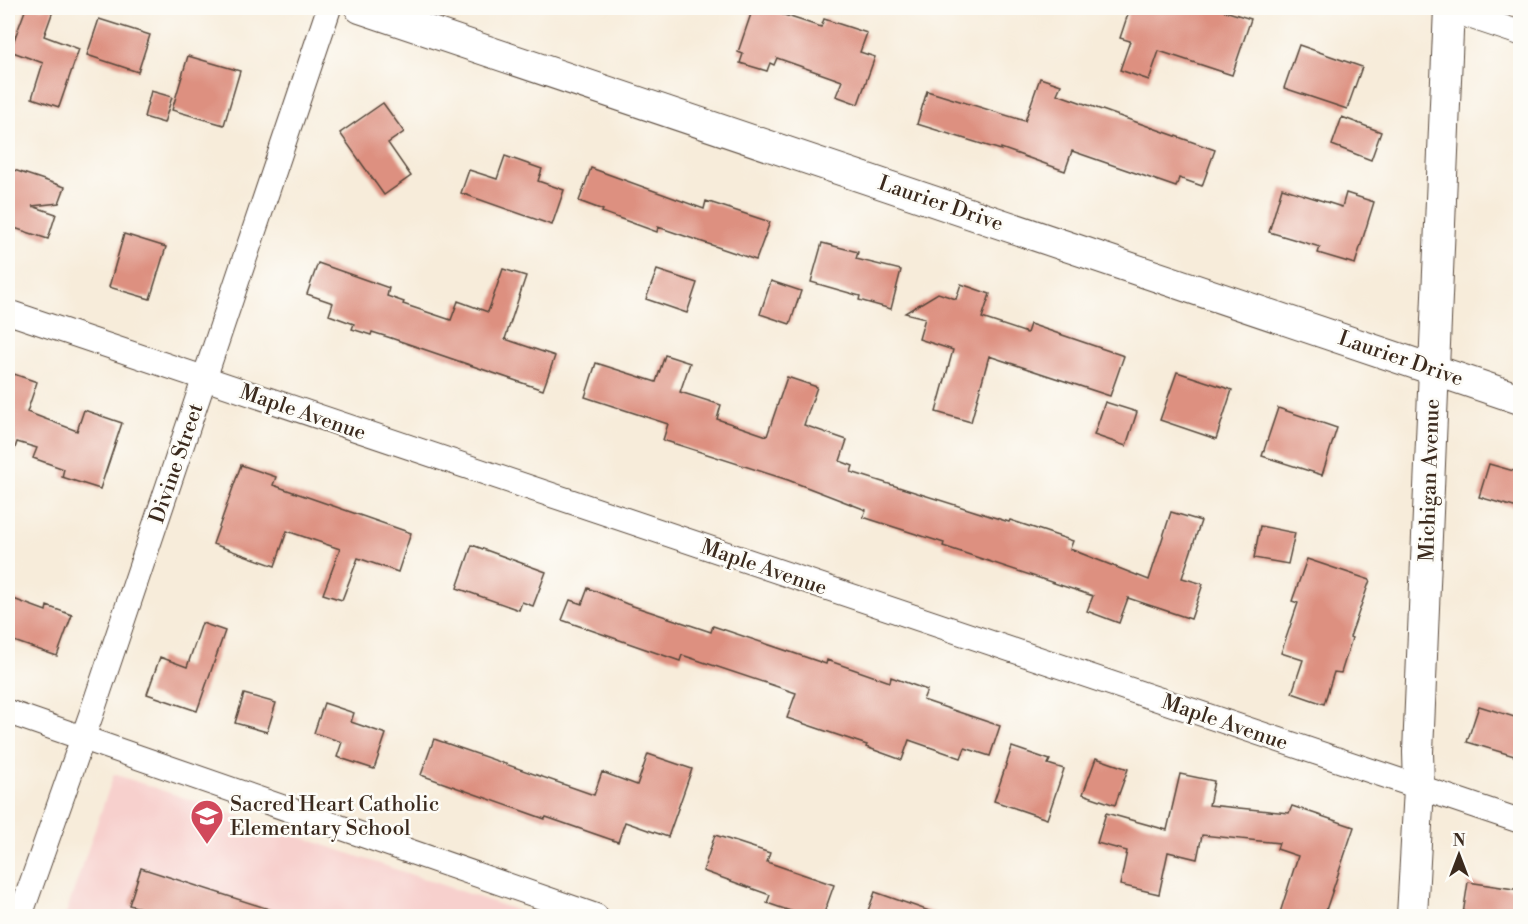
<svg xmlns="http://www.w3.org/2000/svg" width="1528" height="924" viewBox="0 0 1528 924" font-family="'Libre Bodoni',serif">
<rect width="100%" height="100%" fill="#fdfcf7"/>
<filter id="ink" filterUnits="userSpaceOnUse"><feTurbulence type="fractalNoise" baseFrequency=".0167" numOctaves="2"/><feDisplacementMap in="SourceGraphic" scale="12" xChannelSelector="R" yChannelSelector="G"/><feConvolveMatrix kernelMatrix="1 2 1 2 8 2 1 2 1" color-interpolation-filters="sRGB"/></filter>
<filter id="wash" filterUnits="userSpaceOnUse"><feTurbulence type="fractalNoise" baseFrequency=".008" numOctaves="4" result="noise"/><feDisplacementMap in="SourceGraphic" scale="24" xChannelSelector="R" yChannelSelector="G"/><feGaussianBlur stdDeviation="1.35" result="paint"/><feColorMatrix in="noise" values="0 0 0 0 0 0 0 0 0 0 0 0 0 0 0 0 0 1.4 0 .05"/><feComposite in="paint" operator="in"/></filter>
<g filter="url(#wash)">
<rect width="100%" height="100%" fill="#f7ecda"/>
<!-- built -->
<path fill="#f7d0cd" d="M114,774l420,142h-469z"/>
<g id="blocks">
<!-- building -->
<path fill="#dd9080" d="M26,8h28l-10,28 35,13 -20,58 -27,-9 11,-35 -33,-12z
M753,8h24l-2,4 46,15 3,-8 43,14 -7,19 15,5 -17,47 -22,-8 6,-15 -65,-23 -3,7 -4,-2 -3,8 -27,-8 3,-9 -5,-2z
M1130,8h85l36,11 -19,56 -73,-24 -10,29 -29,-10 10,-29 -10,-3z
M99,19l51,16 -12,37 -51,-17z
M1299,45l63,22 -15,42 -63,-21z
M188,56l52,15 -16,54 -52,-15z
M1040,78l21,7 -4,9 158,56 -13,36 -23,-8 -3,9 -104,-36 -7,20 -64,-23v2l-84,-26 10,-33 98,30z
M151,91l21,6 -8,26 -20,-6z
M383,103l21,29 -16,11 23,33 -27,19 -44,-62z
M1342,117l39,15 -10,28 -39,-15z
M505,156l37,13 -4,12 26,9 -12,35 -91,-32 8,-23 28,9z
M8,168l57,19 -6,16 -27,3 24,8 -8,25 -40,-13z
M591,168l113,41 2,-8 64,21 -14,38 -98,-33 -1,5 -55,-20 1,-2 -24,-9z
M1282,188l60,19 4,-14 28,9 -19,62 -37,-11 2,-6 -51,-15z
M124,234l42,13 -16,52 -41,-12z
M822,243l36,9 -2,7 45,11 -10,39 -32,-9 1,-4 -49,-14z
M318,263l71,25 -2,8 17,6 -1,2 48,16 7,-19 30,11 15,-43 23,7 -21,63 50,17 -12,34 -152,-52 -19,-6 -1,3 -19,-6 2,-5 -25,-9 4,-12 -26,-9z
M657,270l40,13 -10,30 -41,-14z
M771,281l30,10 -11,33 -30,-10z
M961,284l29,10 -8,24 45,15 3,-9 94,32 -14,40 -121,-40 -18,66 -35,-10 17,-62 -34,-11 6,-21 -20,-5 33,-20 18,6z
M665,355l25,8 -10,29 41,13 -4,14 50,17 20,-59 30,10 -13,38 43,15 -7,21 13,5 -2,6 158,50 1,-2 63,21 -3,8 79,31 22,-68 30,9 -19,57 21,6 -12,35 -63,-21 -9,25 -32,-12 6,-15 -150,-50 1,-3 -81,-26 3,-7 -78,-30 -125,-40 5,-16 -83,-27 11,-34 60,19z
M8,372l29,10 -10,30 50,19 7,-21 38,13 -22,66 -38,-12 2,-8 -31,-11 4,-10 -20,-6 -6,18 -3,-1z
M1177,372l55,18 -16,49 -56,-19z
M1105,402l32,10 -11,34 -32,-11z
M1278,408l59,20 -15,47 -60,-19z
M1489,464l32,9v36l-42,-12z
M241,465l35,12 -3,8 138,48 -13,39 -40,-14 -16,42 -19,-6 17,-45 -53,-18 -12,35 -62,-22z
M1260,526l35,7 -7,31 -34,-6z
M472,545l74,27 -13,34 -11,-4 -3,8 -62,-22z
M1307,559l63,21 -20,57 2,1 -11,35 -7,-1 -10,32 -32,-11 11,-33 -22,-7 17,-50 -6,-2z
M588,588l39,16 84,28 2,-6 113,38 1,-4 63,22 1,-5 36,13 -4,10 77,26 -10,30 -25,-8 -4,10 -52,-18 -7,20 -36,-13 1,-2 -80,-27 9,-25 -114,-38 -2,6 -118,-41 8,-20 12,4z
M8,597l38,14 1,-5 25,9 -15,41 -49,-17z
M202,623l23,8 -28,80 -50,-17 13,-37 27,10z
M244,694l32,9 -9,29 -32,-9z
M324,703l30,10 -3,9 35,12 -12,35 -37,-12 5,-15 -28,-9z
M1479,706l42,13v39l-54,-16z
M434,739l160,56 8,-23 35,13 11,-31 44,15 -24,68 -43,-15 -7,20 -72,-25 -1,2 -124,-44z
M1012,747l38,13 -2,4 16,5 -17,50 -53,-18z
M1096,758l32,11 -13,36 -32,-11z
M1180,774l34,7 -5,24 80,8 3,-7 62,21 -30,89h-45l19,-60 -21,-7 2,-6 -77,-8 -5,24 -29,-7 -9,42 -39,-9 7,-34 -30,-8 9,-30 61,17z
M715,835l55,18 -3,9 67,23 -11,31h-18l-38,-13 3,-8 -67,-24z
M141,868l137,44 -1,4h-139l3,-8 -12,-3z
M1468,882l52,8 -4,26h-34l-19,-2z
M875,892l60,21v3h-69z"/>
</g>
</g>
<g filter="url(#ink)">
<use href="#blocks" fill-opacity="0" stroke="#57473a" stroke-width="1.5"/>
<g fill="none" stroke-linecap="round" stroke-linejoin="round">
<defs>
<path id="minor" d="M1445,8l75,25
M8,312l1512,509
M8,712l588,204
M20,916l72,-204 237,-704"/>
<path id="tertiary" d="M360,8l1160,391
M1412,916l7,-128 -1,-36 31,-744"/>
</defs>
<!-- minor casing -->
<use href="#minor" stroke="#57473a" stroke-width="26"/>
<!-- tertiary casing -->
<use href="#tertiary" stroke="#57473a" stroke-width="32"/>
<!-- minor -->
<use href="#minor" stroke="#fff" stroke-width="24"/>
<!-- tertiary -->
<use href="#tertiary" stroke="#fff" stroke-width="30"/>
</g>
</g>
<!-- icons -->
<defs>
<symbol id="school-pin" viewBox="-11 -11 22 30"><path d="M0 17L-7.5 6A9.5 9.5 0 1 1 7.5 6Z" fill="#d1495b" stroke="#fdfcf7"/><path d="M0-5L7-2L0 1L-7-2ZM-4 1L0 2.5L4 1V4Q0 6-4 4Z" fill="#fff"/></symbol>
</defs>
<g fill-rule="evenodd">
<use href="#school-pin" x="188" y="797" width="38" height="52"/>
</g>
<g text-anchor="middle" stroke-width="5" stroke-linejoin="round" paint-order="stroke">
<!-- street labels -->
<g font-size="21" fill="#3b2a1e" stroke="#fdfcf7">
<text transform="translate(941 203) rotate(19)" y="7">Laurier Drive</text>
<text transform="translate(1401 358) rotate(19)" y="7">Laurier Drive</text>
<text transform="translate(303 412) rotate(19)" y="7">Maple Avenue</text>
<text transform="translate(176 463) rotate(-71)" y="7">Divine Street</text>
<text transform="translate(1429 480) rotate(-88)" y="7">Michigan Avenue</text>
<text transform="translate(764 567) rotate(19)" y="7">Maple Avenue</text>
<text transform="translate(1225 722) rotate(19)" y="7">Maple Avenue</text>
</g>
<!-- poi labels -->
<g font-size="21" fill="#3b2a1e" stroke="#fdfcf7" text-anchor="start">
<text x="230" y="811">Sacred Heart Catholic<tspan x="230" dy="24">Elementary School</tspan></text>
</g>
</g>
<!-- margin -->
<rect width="1528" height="924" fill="none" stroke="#fdfcf7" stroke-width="30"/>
<!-- north arrow -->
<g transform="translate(1459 855)" stroke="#fdfcf7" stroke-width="4.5" paint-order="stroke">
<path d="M0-4.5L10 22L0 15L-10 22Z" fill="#3b2a1e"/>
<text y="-9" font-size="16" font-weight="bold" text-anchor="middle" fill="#3b2a1e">N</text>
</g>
</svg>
